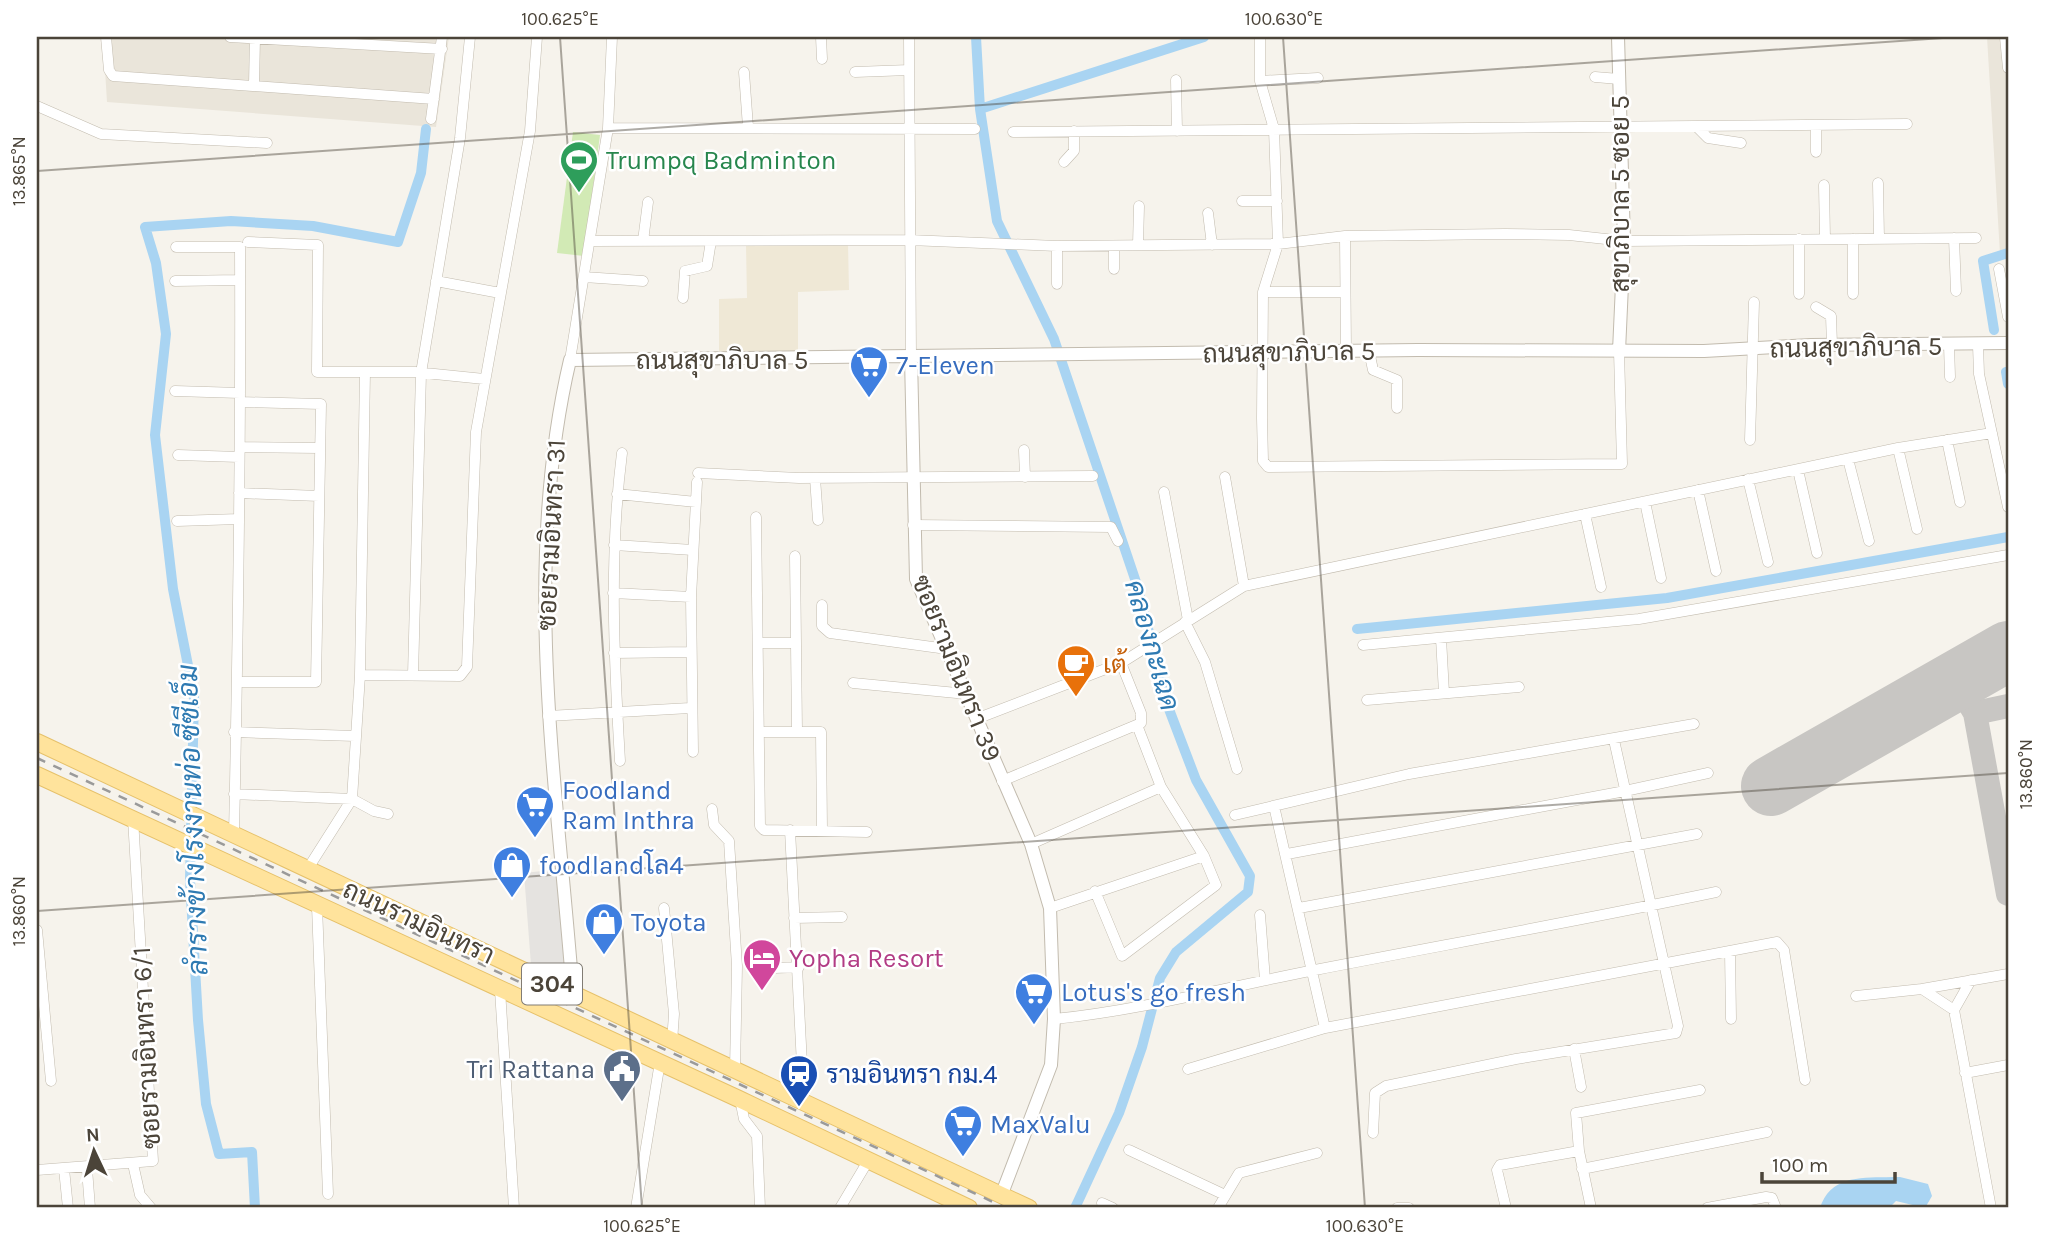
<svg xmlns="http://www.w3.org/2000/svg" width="2045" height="1245" viewBox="0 0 2045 1245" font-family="Karla,Sarabun,sans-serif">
<rect width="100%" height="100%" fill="#f6f3ec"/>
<!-- residential -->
<path fill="#eae5da" d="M103,37h346l-13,90 -329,-25z
M1987,37h21v214l-8,3z"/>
<!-- education -->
<path fill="#efe8d6" d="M848,244l1,46 -51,2v61h-79v-54l28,-1 -1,-52z"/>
<!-- green -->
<path fill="#d2eab5" d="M573,132l27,3 -16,121 -27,-3z"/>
<!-- parking -->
<path fill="#e5e3e0" d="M560,869l11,114 -40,-18 -7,-92z"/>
<!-- water -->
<path fill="#a9d4f2" d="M1900,1177l28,7 4,12 -7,12 -29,-7 -7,7h-69c11,-36 49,-30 80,-31z"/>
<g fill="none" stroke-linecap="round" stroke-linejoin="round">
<!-- canal -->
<path stroke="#a9d4f2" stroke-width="10" d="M976,37l4,72 17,112 57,118 83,246 30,119 29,76 54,96 -2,16 -72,60 -16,26 -18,69 -23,66 -44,95
M980,109l224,-72
M1994,330l-11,-69 25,-8
M2006,372l2,12
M1357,629l310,-31 341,-61
M255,1208l-3,-56 -33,2 -13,-50 -8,-84 -8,-140 4,-184 -21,-107 -18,-154 11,-101 -10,-71 -11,-36 86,-6 82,5 85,16 23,-69 5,-44"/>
<!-- taxiway -->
<path stroke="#c8c6c3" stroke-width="24" d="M1956,681l19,32
M2008,706l-33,7 33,181"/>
<!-- runway -->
<path stroke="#c8c6c3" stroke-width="60" d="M1771,786l237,-135"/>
<defs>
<path id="minor" d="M106,37l3,33 4,6 321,23
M230,37l212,12
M821,37l1,22
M909,37l2,321
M1260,37v44l14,48 4,115 -15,48 -1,126 1,43 5,6 354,-3 -3,-113
M2005,37l3,31
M744,72l4,55
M855,72l54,-2
M1595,77l24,2
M1176,80l1,51
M1260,81l58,-3
M254,85l1,-48
M37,106l64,28 166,9
M431,119l11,-82
M1816,125v27
M1696,126l12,12 33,5
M608,128l367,1
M1013,132l894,-8
M1064,162l10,-11v-20
M1878,183l1,56
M1824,185l1,54
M1242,201h35
M1208,213l4,32
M1345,236l1,116
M1954,238l2,53
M1853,239v55
M590,241l319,-1 148,6 221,-2 67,-8 160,-2 64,1 55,6 352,-3
M643,241l5,-39
M248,242l70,3 -1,127h98l69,7
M1138,245l1,-39
M1057,246v38
M176,247h64c1,196 -2,392 -6,588
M1114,269v-23
M1999,269l9,48
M584,277l59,4
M175,281l65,-1
M436,281l64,12
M1263,292h82
M1799,294v-55
M683,298l2,-27 22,-5 4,-25
M1816,307l15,9 1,29
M1949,345l1,32
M1978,345l1,29 29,133
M1369,351l4,19 24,10v28
M570,360l38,-232 4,-91
M175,391l65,2
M1750,440l4,-138
M1947,440l13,62
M240,447l79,1
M1898,448l19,81
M1024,450l1,27
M178,455l61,2
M1848,459l21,82
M1798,470l19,83
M698,473l101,5 294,-2
M1225,477l19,109
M815,478l3,42
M1748,479l20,83
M1698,490l18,81
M1164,492l24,128
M239,493l80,3
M617,494l79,8
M1645,502l16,76
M1585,514l16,73
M756,517l4,309 4,4 103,2
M177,521l62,-2
M913,525l198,2 7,14
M614,545l79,5
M795,556l2,176
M613,593l78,4
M822,605v21l8,7 117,16
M1185,622l20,40 32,107
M1441,638l3,55
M759,643h36
M1363,645l276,-26 369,-64
M614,653l76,-1
M360,675l100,1 7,-9 9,-235 54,-301 7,-94
M413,675l8,-302 39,-235 10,-101
M237,682h79l5,-278 -81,-2
M853,683l114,11
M1367,700l152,-13
M548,716l142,-8
M976,719l145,-56 123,-77 654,-138 94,-15
M234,732l121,4
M760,732h61l1,98
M693,752l-2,-155 6,-115
M620,761c-6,-103 -11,-206 2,-308
M1002,781l139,-58v-10l-20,-50
M234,794l118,5 22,12 14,3
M1274,806l51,222
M712,809l2,16 15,16 8,125 -2,104
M1235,815l174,-41 285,-50
M790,830l14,274
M1031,844l130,-57
M1287,854l338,-63 83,-18
M307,870l45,-71 8,-124 5,-303
M1095,891l27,65 94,-71 -12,-29 -43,-69 -24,-62
M317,906l11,288
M664,908l10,106 -2,28
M1050,908l154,-52
M1299,908l398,-74
M1260,915l5,65
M794,918l48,-1
M37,930l14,151
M1730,951l1,68
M775,968l24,-1
M1922,989l32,21 37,198
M500,990l14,218
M1856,996l66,-7 86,-15
M1954,1010l17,-30
M1054,1019c88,-9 173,-32 261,-49 134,-26 268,-50 401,-78
M1574,1049l7,38
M1188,1069l137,-41 452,-86 7,8 21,130
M1965,1073l43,-8
M740,1099l4,20 13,17 3,72
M1373,1133l2,-40 11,-7 130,-27 160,-26 2,-7 -64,-286
M1129,1150l96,45
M133,1164l7,31 11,13
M64,1169l4,39
M87,1169l3,39
M1582,1169l185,-37
M37,1170l116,-9 -20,-343
M1102,1203l11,5
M636,1208l24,-146
M840,1208l28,-47
M1218,1208l21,-35 78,-20
M1397,1208h12
M1506,1208l-9,-38 3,-5 79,-14
M1591,1208l-12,-57 -3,-38 124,-23
M1707,1208l59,-11 6,1 4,10"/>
<path id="tertiary" d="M1618,37l6,204 -5,110
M911,358l5,221 115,265 19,64 4,111 -3,46 -50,131
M573,994c-16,-211 -52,-425 -3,-634l848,-10 286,1 107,-6 197,-2"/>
<path id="primary" d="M37,742l992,466
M37,775l702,324 230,109"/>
</defs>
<!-- minor casing -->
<use href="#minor" stroke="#c2bbae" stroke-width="11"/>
<!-- tertiary casing -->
<use href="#tertiary" stroke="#c2bbae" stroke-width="14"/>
<!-- primary casing -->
<use href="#primary" stroke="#e6c16a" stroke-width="18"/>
<!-- minor -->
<use href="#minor" stroke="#fff" stroke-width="10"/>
<!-- tertiary -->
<use href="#tertiary" stroke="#fff" stroke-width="12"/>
<!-- primary -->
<use href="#primary" stroke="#ffe39c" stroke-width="16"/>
<!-- rail -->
<path stroke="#9a9a9a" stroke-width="2.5" stroke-dasharray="9 9" stroke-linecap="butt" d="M37,758l969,450"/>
</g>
<!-- ticks -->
<path fill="none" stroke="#4b4439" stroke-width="2" stroke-opacity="0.45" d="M560,37l82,1171M1283,37l82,1171M2007,37l1,22M37,171l1920,-134M37,911l1971,-138"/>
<!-- icons -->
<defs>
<symbol id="stadium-pin" viewBox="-11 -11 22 30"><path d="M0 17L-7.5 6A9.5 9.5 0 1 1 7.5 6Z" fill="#2e9e5b" stroke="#fff"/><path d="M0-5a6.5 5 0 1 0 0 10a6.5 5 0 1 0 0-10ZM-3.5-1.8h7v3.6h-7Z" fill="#fff"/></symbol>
<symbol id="supermarket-pin" viewBox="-11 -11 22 30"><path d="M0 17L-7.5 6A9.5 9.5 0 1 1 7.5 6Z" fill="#3f7fe0" stroke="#fff"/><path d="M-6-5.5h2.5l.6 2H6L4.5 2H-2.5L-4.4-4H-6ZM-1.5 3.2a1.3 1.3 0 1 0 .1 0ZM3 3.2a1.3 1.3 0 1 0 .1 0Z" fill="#fff"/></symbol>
<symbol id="cafe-pin" viewBox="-11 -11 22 30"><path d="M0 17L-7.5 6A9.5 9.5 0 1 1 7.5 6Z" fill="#e8710a" stroke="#fff"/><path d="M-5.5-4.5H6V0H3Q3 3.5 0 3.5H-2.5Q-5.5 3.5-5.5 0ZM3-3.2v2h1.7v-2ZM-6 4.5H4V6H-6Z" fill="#fff"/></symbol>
<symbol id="shop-pin" viewBox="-11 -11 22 30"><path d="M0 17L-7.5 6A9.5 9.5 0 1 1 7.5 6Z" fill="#3f7fe0" stroke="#fff"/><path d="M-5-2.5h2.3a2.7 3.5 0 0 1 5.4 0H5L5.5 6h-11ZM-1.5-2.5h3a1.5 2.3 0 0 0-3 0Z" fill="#fff"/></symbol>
<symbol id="hotel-pin" viewBox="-11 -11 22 30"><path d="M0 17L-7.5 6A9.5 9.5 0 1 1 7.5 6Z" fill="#d1479c" stroke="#fff"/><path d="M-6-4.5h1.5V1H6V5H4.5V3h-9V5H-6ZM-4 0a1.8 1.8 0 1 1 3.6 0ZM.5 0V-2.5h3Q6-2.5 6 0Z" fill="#fff"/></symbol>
<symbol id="civic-pin" viewBox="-11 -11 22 30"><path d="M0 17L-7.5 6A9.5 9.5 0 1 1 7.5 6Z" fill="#5c6f8a" stroke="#fff"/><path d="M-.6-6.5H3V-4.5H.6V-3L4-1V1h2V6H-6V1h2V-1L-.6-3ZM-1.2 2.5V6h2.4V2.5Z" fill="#fff"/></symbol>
<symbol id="station-pin" viewBox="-11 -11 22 30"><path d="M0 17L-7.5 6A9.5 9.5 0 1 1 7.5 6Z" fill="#1a4fb4" stroke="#fff"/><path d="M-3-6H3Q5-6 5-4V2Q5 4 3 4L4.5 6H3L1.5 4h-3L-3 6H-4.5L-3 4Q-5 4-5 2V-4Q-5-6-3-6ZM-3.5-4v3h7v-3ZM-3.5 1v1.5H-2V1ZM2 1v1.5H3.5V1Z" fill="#fff"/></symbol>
</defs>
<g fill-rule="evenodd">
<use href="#stadium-pin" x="557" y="138" width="44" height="60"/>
<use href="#supermarket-pin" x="847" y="343" width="44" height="60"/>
<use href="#cafe-pin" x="1054" y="642" width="44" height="60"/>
<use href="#supermarket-pin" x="513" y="783" width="44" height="60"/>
<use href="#shop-pin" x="490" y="843" width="44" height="60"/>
<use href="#shop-pin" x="582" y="900" width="44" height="60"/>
<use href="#hotel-pin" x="740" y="936" width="44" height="60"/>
<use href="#supermarket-pin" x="1012" y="970" width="44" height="60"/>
<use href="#civic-pin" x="600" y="1047" width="44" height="60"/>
<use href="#station-pin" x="777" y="1052" width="44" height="60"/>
<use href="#supermarket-pin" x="941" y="1102" width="44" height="60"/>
</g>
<g text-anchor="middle" stroke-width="5" stroke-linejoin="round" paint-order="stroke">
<!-- shield labels -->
<rect fill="#fff" stroke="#817c74" stroke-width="2" x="522" y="963.5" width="60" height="41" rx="5"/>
<g font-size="24" font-weight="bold" fill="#4b4439">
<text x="552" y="992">304</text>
</g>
<!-- leisure labels -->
<g font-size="26" fill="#27864d" stroke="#fff" text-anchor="start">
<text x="606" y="169">Trumpq Badminton</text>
</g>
<!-- street labels -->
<g font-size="26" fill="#4b4439" stroke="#fff">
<text transform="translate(1620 194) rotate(-90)" y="9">สุขาภิบาล 5 ซอย 5</text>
<text transform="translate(1856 347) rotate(-1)" y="9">ถนนสุขาภิบาล 5</text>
<text transform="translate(1289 352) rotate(-1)" y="9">ถนนสุขาภิบาล 5</text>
<text x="722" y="369">ถนนสุขาภิบาล 5</text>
<text transform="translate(551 535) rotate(-87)" y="9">ซอยรามอินทรา 31</text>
<text transform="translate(957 668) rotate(68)" y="9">ซอยรามอินทรา 39</text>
<text transform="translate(419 922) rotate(25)" y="9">ถนนรามอินทรา</text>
<text transform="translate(146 1048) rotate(-93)" y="9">ซอยรามอินทรา 6/1</text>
</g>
<!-- shop labels -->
<g font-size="26" fill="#366cbe" stroke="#fff" text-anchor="start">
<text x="896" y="374">7-Eleven</text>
<text x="562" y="799">Foodland<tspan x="562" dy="30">Ram Inthra</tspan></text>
<text x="539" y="874">foodlandโล4</text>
<text x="631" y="931">Toyota</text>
<text x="1061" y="1001">Lotus's go fresh</text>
<text x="990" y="1133">MaxValu</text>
</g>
<!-- food labels -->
<g font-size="26" fill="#c56008" stroke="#fff" text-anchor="start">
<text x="1103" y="673">เต้</text>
</g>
<!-- hotel labels -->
<g font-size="26" fill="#b23c85" stroke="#fff" text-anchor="start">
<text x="789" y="967">Yopha Resort</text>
</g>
<!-- service labels -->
<g font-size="26" fill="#4e5e75" stroke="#fff" text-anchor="end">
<text x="595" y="1078">Tri Rattana</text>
</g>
<!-- transit labels -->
<g font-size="26" fill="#164399" stroke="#fff" text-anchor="start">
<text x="826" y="1083">รามอินทรา กม.4</text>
</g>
<!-- water labels -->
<g font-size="28" font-style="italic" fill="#2e7ab2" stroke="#fff">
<text transform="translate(1153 645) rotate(74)" y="10">คลองกะเฉด</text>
<text transform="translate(192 820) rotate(-92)" y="10">ลำรางข้างโรงงานท่อ ซีซีเอ็ม</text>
</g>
</g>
<!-- border -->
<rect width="2045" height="1245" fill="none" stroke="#ffffff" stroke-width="77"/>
<!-- north arrow -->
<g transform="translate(94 1151) rotate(356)" stroke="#ffffff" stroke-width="5" paint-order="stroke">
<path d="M0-5L12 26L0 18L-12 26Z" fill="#4b4439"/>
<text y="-10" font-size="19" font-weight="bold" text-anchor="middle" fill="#4b4439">N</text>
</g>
<!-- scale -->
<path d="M1762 1172v10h133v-10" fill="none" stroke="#4b4439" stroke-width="3.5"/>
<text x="1772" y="1172" font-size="21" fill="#4b4439" stroke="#ffffff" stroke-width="5" paint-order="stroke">100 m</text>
<rect x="38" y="38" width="1969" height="1168" fill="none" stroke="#4b4439" stroke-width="2.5"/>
<g font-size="18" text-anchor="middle" fill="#4b4439">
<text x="560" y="25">100.625°E</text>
<text x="1284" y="25">100.630°E</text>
<text transform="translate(19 171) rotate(-90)" y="6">13.865°N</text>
<text transform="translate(2026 774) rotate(-90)" y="6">13.860°N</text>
<text transform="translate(19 911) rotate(-90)" y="6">13.860°N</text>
<text x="642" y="1232">100.625°E</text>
<text x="1365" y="1232">100.630°E</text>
</g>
</svg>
